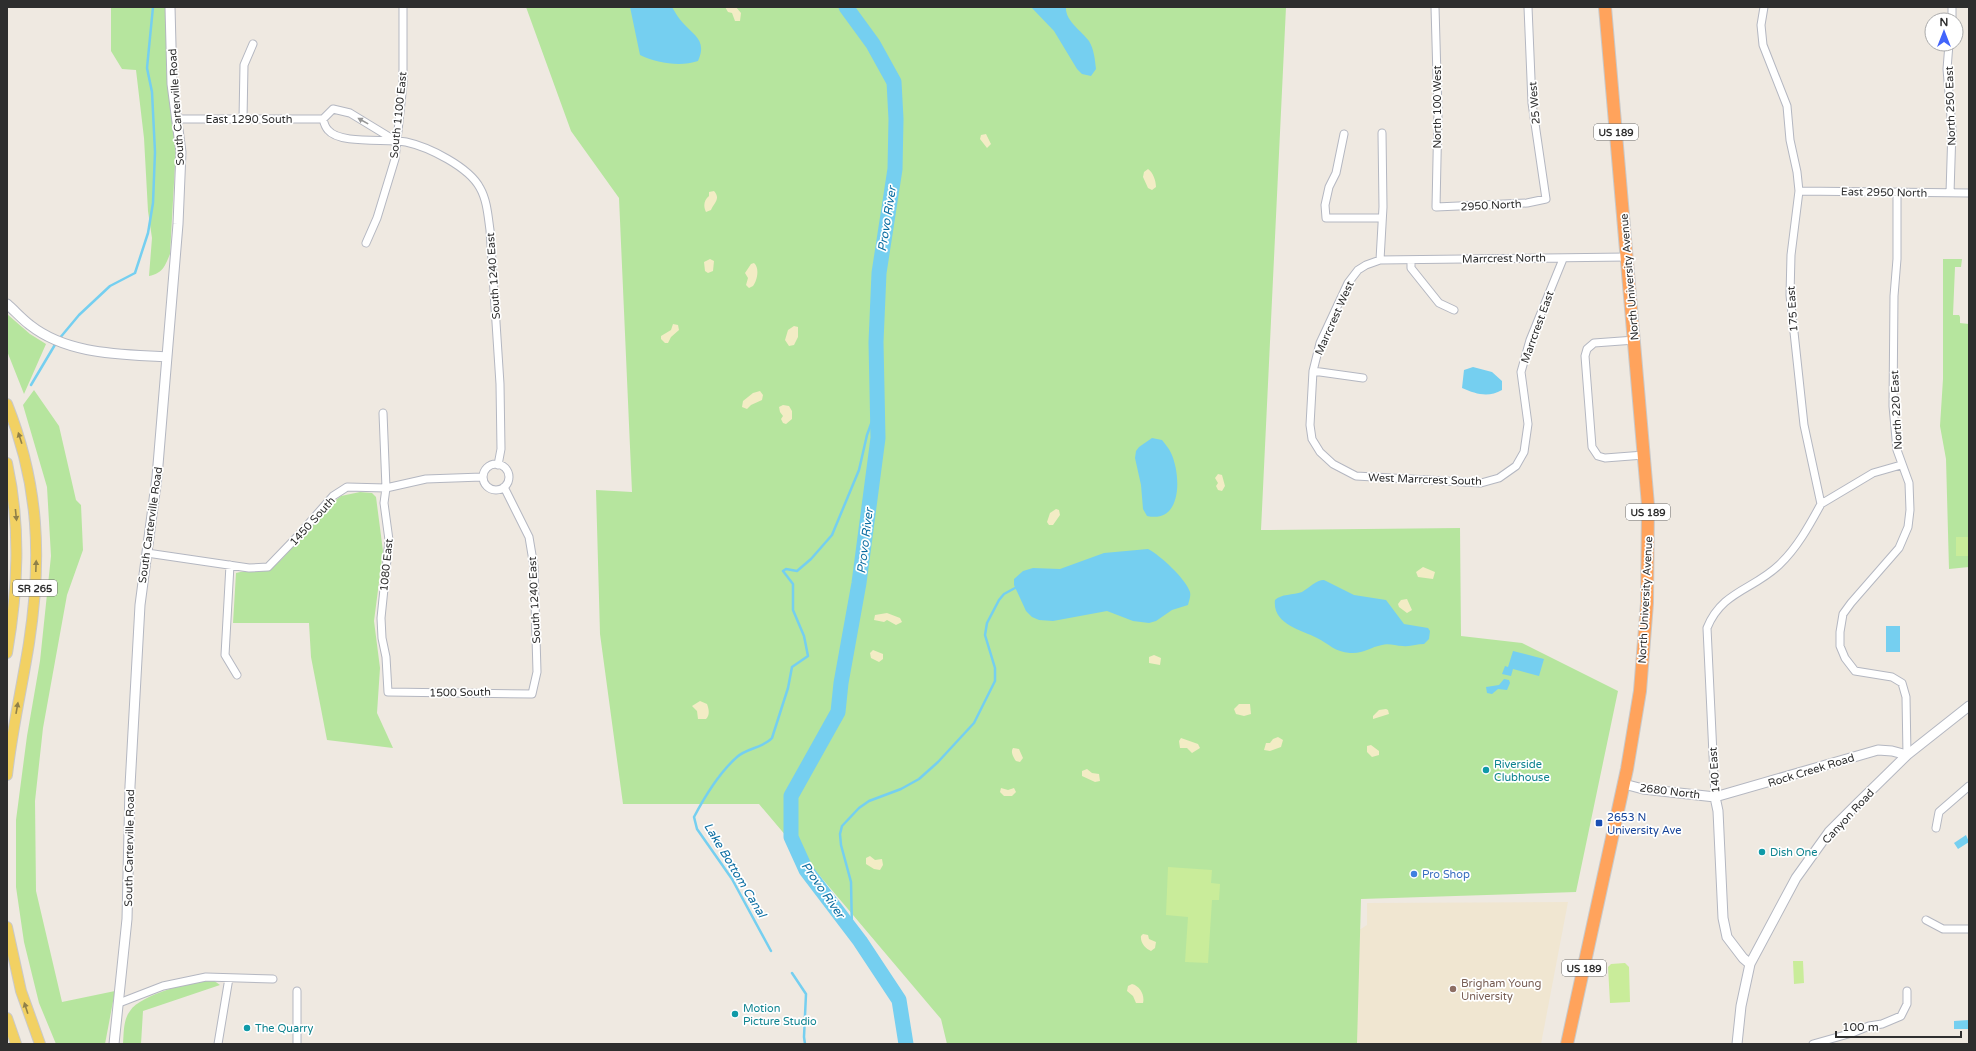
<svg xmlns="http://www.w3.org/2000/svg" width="1976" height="1051" viewBox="0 0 1976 1051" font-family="'Varela Round',sans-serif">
<rect width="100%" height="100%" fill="#efe9e1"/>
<!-- education -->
<path fill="#f0e6d1" d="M1568,902l-27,142h-185l-3,-110 14,-9v-22z"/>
<!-- green -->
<path fill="#b6e59e" d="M111,7h55v60l10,80 -6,107c-5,12 -7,19 -21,22l3,-38 -4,-27 -4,-73 -8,-68 -14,-1 -11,-18z
M526,7h760l-25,523 199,-2 1,108 61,7 96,48 -42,201 -215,7 -4,145h-410l-6,-25 -182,-215h-136l-23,-170 -4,-144 36,2 -13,-294 -48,-67z
M1943,259h19l-1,8h-6l-2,48h6l1,2v6l9,1v243l-20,2 -3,-110 -6,-33 3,-47z
M7,314l23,20 16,10 -22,50 -17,-43z
M34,390l25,36 17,74 5,5 2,45 -16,45 -24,133 -8,73 1,90 26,111 53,-11 -10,53h-49l-17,-41 -15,-61 -8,-55v-67l11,-84 13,-75 11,-105 -4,-69 -24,-82z
M360,492l12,1 4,4 7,54 -9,70 6,47 -3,45 16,35 -66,-8 -16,-83 -2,-34h-76l3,-50c20,-6 24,3 45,-13l51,-57 9,-7z
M213,980l7,5 -77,26 -2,33h-18c1,-11 0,-24 7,-33 11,-17 63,-30 83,-31z"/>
<!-- sand -->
<path fill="#f3ecc5" d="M725,7h11l5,6 -1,8h-5l-3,-8 -4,-1z
M986,134l5,10 -4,4 -7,-9 1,-4z
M1148,169c5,3 8,12 8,18l-4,3 -4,-2 -5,-11 1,-5z
M714,191c7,8 0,12 -3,19l-5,2c-3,-6 -2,-12 3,-16v-4z
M710,259l4,2 -1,10 -5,2 -3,-2 -1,-9z
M754,263c6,5 3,18 -1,23l-4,2 -3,-3 2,-7 -3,-5 6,-9z
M673,324l5,1 1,5 -8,7 -3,6h-3l-4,-4v-3l10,-6z
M794,326l4,1v10l-4,8 -5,1 -4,-6 3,-10z
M760,391l3,4 -1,5 -11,5 -4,4 -5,-2 1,-6 10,-8z
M783,405l6,1 3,5v8l-6,5 -3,-1 -2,-4 2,-3 -3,-4 -1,-5z
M1218,474l4,1 3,11 -3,5 -4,-1 -2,-4 2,-3 -3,-5z
M1056,509l3,1 1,5 -7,10h-4l-2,-3 3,-9z
M1423,567l12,5 -2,7 -15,-2 -2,-5z
M1407,599l5,11 -5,3 -8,-6 -1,-3 3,-4z
M887,613l13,5 2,4 -6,3 -9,-5 -3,2 -10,-2 1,-5z
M873,650l10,4v5l-4,3 -8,-4 -1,-5z
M1154,655l7,3 -1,7 -11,-2v-6z
M700,701l7,3c2,5 3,11 -1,15h-8l-1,-8 -5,-5z
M1239,704h11l1,10 -7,2 -8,-2 -2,-5z
M1386,709l2,1 1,4 -16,5v-3l6,-6z
M1278,737l5,3 -2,7 -11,4 -6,-1 2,-7h4l3,-4z
M1181,738l17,6 2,4 -8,5 -5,-5h-7l-1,-7z
M1371,745l8,6v4l-7,2 -5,-5v-6z
M1013,748l6,1 4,9 -3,4 -4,-1c-2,-3 -6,-9 -3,-13z
M1087,769l5,4 7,1 1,7 -5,1 -13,-6v-5z
M1001,788l7,2 6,-2 2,4 -4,4h-8l-4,-4z
M870,856l5,4 7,-1 1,6 -3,5 -6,-1 -8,-5v-6z
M1143,934l5,1 1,4 7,3 -1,6 -4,3c-5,-2 -11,-8 -10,-15z
M1132,984c8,2 13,11 11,19h-7l-3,-7 -6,-5 1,-5z"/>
<!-- pitch -->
<path fill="#c9ec9a" d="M1956,537h13v19h-13z
M1168,867l44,3 -1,13 9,1 -1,16h-7l-4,63 -23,-1 3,-45 -22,-2z
M1793,961h10l1,22 -10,1z
M1625,963l4,4 1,35 -20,1 -2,-36 3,-3z"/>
<!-- water -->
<path fill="#75cff0" d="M630,7h42c3,5 7,12 11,16 12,13 24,18 15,38 -18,6 -41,2 -58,-6z
M1031,7h35c-1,14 16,24 23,34 5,8 6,19 7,28l-5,7 -9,-2 -5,-5 -23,-38z
M1473,367l19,5 10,9v9c-14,8 -26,4 -40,-2l2,-18z
M1152,438l10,2c3,4 7,8 9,13 10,21 12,71 -24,63l-4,-7 -2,-24 -6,-27 1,-7 3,-4z
M1148,549c12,6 38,30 42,43 1,5 -1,8 -2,13l-16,5 -16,11 -7,2 -16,-2 -26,-10 -54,10 -14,-1 -7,-3 -6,-6 -12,-26v-6l9,-8 10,-3 27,1 44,-16z
M1324,580l30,15 32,5 18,24 24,4 2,3 -1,8 -5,5c-7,0 -14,3 -21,2 -8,0 -14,-3 -21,-1 -12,2 -18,9 -32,8 -15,-1 -21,-9 -33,-15 -16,-8 -45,-14 -42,-38 6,-6 18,-5 27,-8 7,-4 14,-12 22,-12z
M1886,626h14v26h-14z
M1513,651l31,8 -5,17 -26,-7 -2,7 -9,-2 3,-8 3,1z
M1504,679l5,1 1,3 -3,7 -9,-1 -6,5 -5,-1 -1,-6 13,-2z
M1966,835l3,7 -11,7 -4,-6z
M1969,1020v9h-15v-8z"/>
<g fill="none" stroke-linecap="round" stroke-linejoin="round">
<!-- stream -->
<path stroke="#75cff0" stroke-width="2.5" d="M59,339l20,-24 31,-29 25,-13 13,-40 5,-30 2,-51 -3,-60 -5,-24 6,-61
M31,385l25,-42
M852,931l-1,-49 -10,-37 -1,-11 2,-8 17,-18 10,-7 32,-12 18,-10 19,-17 36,-39 21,-42v-13l-10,-33 2,-12 12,-23 5,-6 11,-6
M771,951l-39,-72 -35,-50 -3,-12c10,-19 26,-45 43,-60 10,-9 26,-9 35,-19l16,-50 4,-21 16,-11 -4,-20 -11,-26v-26l-10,-13 3,-2 11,2 14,-12 21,-24 27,-65 8,-35 11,-30
M792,973l14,21 -2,43 1,7"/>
<!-- river -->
<path stroke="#75cff0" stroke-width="15" d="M846,7l27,37 21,38 2,37 -1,50 -16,104 -3,69 2,96 -19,145 -18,100 -3,29 -47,84v41l15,33 54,71 39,59 7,44"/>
<defs>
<path id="street" d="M1435,7l3,105 -2,95 91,-4 19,-4 -14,-96 -4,-96
M1952,20v-13
M1949,44l-2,25 5,60 -2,64
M176,119h147l10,-10 17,4 46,28
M243,119l1,-54 9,-21
M323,119c1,4 3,9 5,11 12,15 60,8 78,12 23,5 63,25 74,46 7,12 8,28 10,42l10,154 1,65 -3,16
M1344,134l-8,39 -7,14 -4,18 1,13h55
M1799,191l170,2
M1897,192v67l-3,37 -1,110 4,44 12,33 1,27 -2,17 -9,21 -48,55 -8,11 -3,18v14l5,12 10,13 37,6 10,6 4,14 1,58
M366,243l11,-25 18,-59 8,-75v-77
M1563,259l-33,81 -9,32 7,52 -4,28 -8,14 -17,12 -18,5 -125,-7 -23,-12 -13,-12 -8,-13 -2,-14 3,-54 7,-28 28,-60 10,-13 8,-5 14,-5 247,-3
M1380,260l3,-53 -1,-74
M1411,260v8l28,35 15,7
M1635,340l-41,3 -7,6 -2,7 7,91 6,9 7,2 39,-3
M1313,371l50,7
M383,413l3,75 -2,15 5,37 -8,78 1,20 4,19 2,35 144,2 5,-22 -3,-105 -5,-30 -25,-50
M483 477a13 13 0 1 1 26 0a13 13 0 1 1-26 0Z
M1821,504l52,-31 28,-8
M147,553l102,15 19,-1 28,-29 37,-42 14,-9 39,1 40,-9 56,-2
M230,565l-5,90 12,20
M1715,797l-8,-169c15,-37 46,-38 72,-63 18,-17 30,-39 42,-61l-17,-79 -14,-130 1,-40 8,-64 -2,-19 -7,-32 -3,-34 -24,-61 -2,-20 3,-18
M1936,828l3,-16 30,-26
M1926,920l17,9h26
M119,1003l44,-17 43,-9 67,2
M218,1044l11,-66
M297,1044v-53
M1813,1044l39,-11 17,-7 13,-2 19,-8 6,-12v-13"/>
<path id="secondary" d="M7,304c8,7 15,15 23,21 38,30 91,29 137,32
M1624,784l19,5 72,8 163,-47 14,1 15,4
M1715,797l3,14 5,107 4,19 16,21 7,6
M114,1044l13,-125 3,-133 10,-181 17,-128 21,-253 3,-72 -9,-68 -2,-77
M1737,1044l4,-38 9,-42 46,-86 33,-46 27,-27 51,-50 62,-49"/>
<path id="primary" d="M7,404c32,80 35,154 22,239 -7,44 -17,87 -22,132
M7,463c14,64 11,126 0,190
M7,927l14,64 19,53
M7,1018l9,26"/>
<path id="highway" d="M1567,1044l60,-275 13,-78 7,-88 1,-98 -43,-498"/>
</defs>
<!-- street casing -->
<use href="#street" stroke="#b4b7c1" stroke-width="9"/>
<!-- secondary casing -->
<use href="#secondary" stroke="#b4b7c1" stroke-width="11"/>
<!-- primary casing -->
<use href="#primary" stroke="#c9c9c9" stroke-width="12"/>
<!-- highway casing -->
<use href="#highway" stroke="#c9c9c9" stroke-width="14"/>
<!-- street -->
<use href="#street" stroke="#fff" stroke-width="7"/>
<!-- secondary -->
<use href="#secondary" stroke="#fff" stroke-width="9"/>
<!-- primary -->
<use href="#primary" stroke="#f2d163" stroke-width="10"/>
<!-- highway -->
<use href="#highway" stroke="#ffa35c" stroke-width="12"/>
</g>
<!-- one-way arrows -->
<defs><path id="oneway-solid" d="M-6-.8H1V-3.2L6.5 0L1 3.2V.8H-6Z"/></defs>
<use fill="#969696" href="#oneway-solid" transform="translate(363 121) rotate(-151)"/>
<g fill="#908048">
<use href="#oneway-solid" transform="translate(20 438) rotate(-108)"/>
<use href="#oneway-solid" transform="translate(16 515) rotate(84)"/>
<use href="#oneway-solid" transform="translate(36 566) rotate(-88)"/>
<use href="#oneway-solid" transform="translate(17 708) rotate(-80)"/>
<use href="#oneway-solid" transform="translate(26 1008) rotate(-108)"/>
</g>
<!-- markers -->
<g fill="#0f9aa8" stroke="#fff" stroke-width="1.5">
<circle cx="1486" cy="770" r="4"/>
<circle cx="1762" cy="852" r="4"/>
<circle cx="735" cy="1014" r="4"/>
<circle cx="247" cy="1028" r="4"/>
</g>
<rect fill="#1a4fb4" stroke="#fff" stroke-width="1.5" x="1595" y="819" width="8" height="8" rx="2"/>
<circle fill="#3f7fe0" stroke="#fff" stroke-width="1.5" cx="1414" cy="874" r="4"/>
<circle fill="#8d6e63" stroke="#fff" stroke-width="1.5" cx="1453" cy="989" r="4"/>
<g text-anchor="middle" stroke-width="3.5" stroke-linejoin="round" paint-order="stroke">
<!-- shield labels -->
<g fill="#fff" stroke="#6d6d6d" stroke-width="1">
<rect x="1594" y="124" width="44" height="16" rx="3"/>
<rect x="1626" y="504" width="44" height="16" rx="3"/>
<rect x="13" y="580" width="44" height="16" rx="3"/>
<rect x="1562" y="960" width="44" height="16" rx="3"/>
</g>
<g font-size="10" font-weight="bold" fill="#2e2e2e">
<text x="1616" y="136">US 189</text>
<text x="1648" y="516">US 189</text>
<text x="35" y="592">SR 265</text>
<text x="1584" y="972">US 189</text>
</g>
<!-- street labels -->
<g font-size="11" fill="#2e2e2e" stroke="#fff">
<text transform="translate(1534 103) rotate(-95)" y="4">25 West</text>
<text transform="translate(1950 106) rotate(-92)" y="4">North 250 East</text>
<text transform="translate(176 107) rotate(-94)" y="4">South Carterville Road</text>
<text transform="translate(1437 107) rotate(-90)" y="4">North 100 West</text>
<text transform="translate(398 115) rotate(-84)" y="4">South 1100 East</text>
<text x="249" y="123">East 1290 South</text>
<text transform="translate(1884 192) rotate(1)" y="4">East 2950 North</text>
<text transform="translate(1491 205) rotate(-3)" y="4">2950 North</text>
<text transform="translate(1504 258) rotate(-1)" y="4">Marrcrest North</text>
<text transform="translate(493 276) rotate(-94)" y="4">South 1240 East</text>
<text transform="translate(1629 277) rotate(-95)" y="4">North University Avenue</text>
<text transform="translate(1792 309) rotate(-94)" y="4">175 East</text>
<text transform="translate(1334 318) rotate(-66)" y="4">Marrcrest West</text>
<text transform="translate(1537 327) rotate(-70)" y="4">Marrcrest East</text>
<text transform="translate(1896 410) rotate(-93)" y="4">North 220 East</text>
<text transform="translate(1425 479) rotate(2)" y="4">West Marrcrest South</text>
<text transform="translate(312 521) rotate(-48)" y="4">1450 South</text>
<text transform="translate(150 525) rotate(-82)" y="4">South Carterville Road</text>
<text transform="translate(386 565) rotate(-84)" y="4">1080 East</text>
<text transform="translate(534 600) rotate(-93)" y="4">South 1240 East</text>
<text transform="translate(1645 600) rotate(-87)" y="4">North University Avenue</text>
<text transform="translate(460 692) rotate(-1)" y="4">1500 South</text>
<text transform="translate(1714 770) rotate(-94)" y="4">140 East</text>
<text transform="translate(1811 770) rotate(-17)" y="4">Rock Creek Road</text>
<text transform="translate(1670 791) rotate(7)" y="4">2680 North</text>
<text transform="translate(1848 816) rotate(-47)" y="4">Canyon Road</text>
<text transform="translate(129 848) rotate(-89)" y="4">South Carterville Road</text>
</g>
<!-- culture labels -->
<g font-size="11" fill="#0d838f" stroke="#fff" text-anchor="start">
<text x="1494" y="768">Riverside<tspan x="1494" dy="13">Clubhouse</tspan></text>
<text x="1770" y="856">Dish One</text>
<text x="743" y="1012">Motion<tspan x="743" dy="13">Picture Studio</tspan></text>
<text x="255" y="1032">The Quarry</text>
</g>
<!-- transit labels -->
<g font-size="11" fill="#164399" stroke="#fff" text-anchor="start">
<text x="1607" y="821">2653 N<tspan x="1607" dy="13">University Ave</tspan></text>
</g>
<!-- shop labels -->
<g font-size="11" fill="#366cbe" stroke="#fff" text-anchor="start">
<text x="1422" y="878">Pro Shop</text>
</g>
<!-- education labels -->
<g font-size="11" fill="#785e54" stroke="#fff" text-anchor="start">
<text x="1461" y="987">Brigham Young<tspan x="1461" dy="13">University</tspan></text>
</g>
<!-- water labels -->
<g font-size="12" font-style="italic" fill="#0d6fa3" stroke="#fff">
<text transform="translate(887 219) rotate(-81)" y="4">Provo River</text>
<text transform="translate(865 541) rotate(-83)" y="4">Provo River</text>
<text transform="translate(735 870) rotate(59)" y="4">Lake Bottom Canal</text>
<text transform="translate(823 890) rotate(55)" y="4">Provo River</text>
</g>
</g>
<!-- border -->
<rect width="1976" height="1051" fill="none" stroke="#2e2e2e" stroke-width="16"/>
<!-- north arrow -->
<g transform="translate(1944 32)"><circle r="19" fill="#ffffff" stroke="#ababab"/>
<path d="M0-3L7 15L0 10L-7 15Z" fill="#4264fb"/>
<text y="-6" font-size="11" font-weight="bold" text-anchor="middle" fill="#2e2e2e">N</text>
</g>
<!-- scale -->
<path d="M1836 1031v6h125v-6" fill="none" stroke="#2e2e2e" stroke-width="2"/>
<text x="1842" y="1031" font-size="12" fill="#2e2e2e" stroke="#ffffff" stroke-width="3" paint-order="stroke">100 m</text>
</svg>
